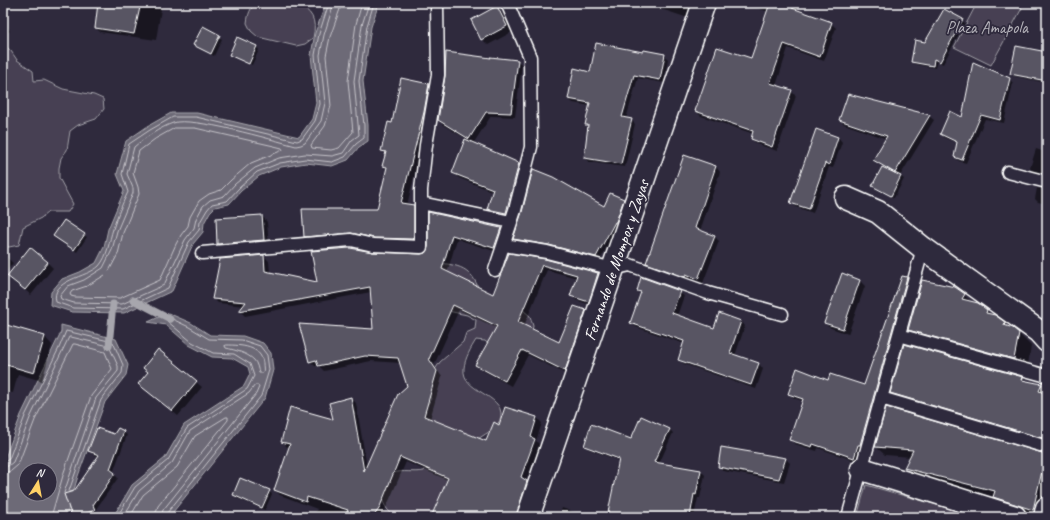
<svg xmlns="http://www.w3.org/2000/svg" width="1050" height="520" viewBox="0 0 1050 520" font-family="Caveat,sans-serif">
<rect width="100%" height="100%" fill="#2f2a3d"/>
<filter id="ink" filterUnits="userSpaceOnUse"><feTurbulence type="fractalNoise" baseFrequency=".025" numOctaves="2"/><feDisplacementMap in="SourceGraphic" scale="8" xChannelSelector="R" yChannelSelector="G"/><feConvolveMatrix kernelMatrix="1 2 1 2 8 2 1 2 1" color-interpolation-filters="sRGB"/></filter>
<g filter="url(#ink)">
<!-- green -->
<path fill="#464152" stroke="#a2a0a8" d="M257,3c28,0 65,-3 56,35l-8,6 -9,2 -38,-9 -7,-6 -4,-8c1,-8 3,-16 10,-20z
M977,3h38l7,5 -31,57 -37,-18z
M3,44l8,7 6,9 16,11 1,10 10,-1 19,9 31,6 9,4 1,10 -8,10 -18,6 -8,6 -3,19 -6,8 -2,10v10l14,26 -5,8h-20l-7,6 -18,9 -4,18 -10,2 -6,-1z
M439,263c30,3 34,10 44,36l40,11 7,6 3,10 -4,20 -7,6 -10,2 -19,-6 -8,-7 -9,-1c-5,8 -11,18 -12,28 -3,24 39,26 37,48 -2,14 -19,18 -28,27 -4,5 -6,14 -9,20 -8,18 -16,35 -24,53l-43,1c-9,-4 -12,-11 -16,-19l12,-25c10,-3 20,0 31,-2l16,-27 -17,-27 3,-10 5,-8 -4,-12 3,-10 10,-15 23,-20 3,-9 9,-4 1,-9 -9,-5 -29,-6z
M866,485l114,32h-123z"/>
<!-- water -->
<path fill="#6d6a77" stroke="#a7a6ad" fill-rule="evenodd" d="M326,3h53l-8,24 -8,54 5,44v16l-9,6 -11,13 -16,6 -26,-3 -25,4 -22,9 -18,15 -12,13 -14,3 -5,5 -6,11 -1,9 -10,12 -21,47 -48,22 -52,-1 -22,-7 1,-13 11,-13 18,-7 16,-9 8,-16 4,-18 16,-38 -7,-17 9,-33 22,-15 23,-13h26l102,24 13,-18 4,-16 -5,-48 4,-22z
M168,313l23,10 19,12 33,1 20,7 8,10 2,17 -8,28 -96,119h-56l19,-32 33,-27 19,-33 60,-39 6,-12 -2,-7 -16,-9 -20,-1 -23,-12 -23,-20 -18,-3z
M61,325l55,14 12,26 -2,10 -21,27 -27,74 -12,41h-63v-58l2,-1 16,-43 40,-83zM26,470h24v24h-24z"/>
<!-- shadow -->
<path fill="#0007" d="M99,3h63l-6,37 -56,-8 -4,-4z
M643,3h60l-6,18z
M744,3h56l-3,8 34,12 5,5 -12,33 -36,-13 -12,38 15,5 5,5 -19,55 -20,-7 -5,-5 2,-5 -53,-18 -5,-5 56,-52 17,-47z
M497,7l5,6 10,19 -24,13 -6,-6z
M944,10l21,13 -22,41 -6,-3 -2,7 -20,-4 -3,-3 14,-17z
M3,20l7,11 -7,4z
M203,28l19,11 -8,17 -20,-11z
M238,38l19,9 2,3 -7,15 -22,-11z
M644,54l20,1 4,4 -4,24 -26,-5 -12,41 5,1 4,4 -10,43 -36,-5 -4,-4 4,-31 -2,-3 4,-18 -18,-3 -4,-4 22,-26z
M1047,57v26l-33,-7 -3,-2z
M492,58l26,3 4,4 -7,52 -24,-1 -18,28 46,19 5,6 -12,49 -18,-3 -6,-6 6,-17 -35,-14 -6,-6 19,-30 -29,-17 -4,-5 54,-61z
M1009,79l4,4 -9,40 -19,-4 -19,44 -7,-2 -4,-4 3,-14 -13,-5 -4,-4 22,-16z
M428,85l5,5 -4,27 -22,88 6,1 5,5v33l-108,-3 -5,-5 73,-26 10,-40 -5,-4 3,-12 -4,-4 11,-26z
M929,116l5,4 -34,56 4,3 -10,19 -18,-10 -2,-2 10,-19 -10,-7 13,-21 -43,-15 -4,-4z
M1047,121v55l-15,-5 -2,-3 6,-19 6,2z
M838,137l4,5 -9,26 -4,-1 -16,46 -17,-6 -4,-5z
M685,157l31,10 4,5 -20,59 14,5 5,5 -16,42 -13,-5v3l-38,-14 -5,-4z
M1037,188l10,2 -1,14 -8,-2 -3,-3z
M623,200l4,4 -8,21 -19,35 -82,-18 -4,-3z
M430,213l71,16 5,5 -6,19 -43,-14 -10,34 47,22 51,-35 53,14 5,5 -9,27 -18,-6 -5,-5 6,-17 -30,-8 -23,56 35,18 26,-33 5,5 -20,60 -42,-21 -17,31 -29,-16 -6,-5 21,-37 -38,-18 -25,55 8,12 -12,42 57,24 13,-17 6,-18 31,10 5,5 -6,18 4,4 -14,36 6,6 -10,30h-90l16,-37 -42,-18 -24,55h-69l4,-8 -37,-14 -5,-5 15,-42 -3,-1 -5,-6 53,-21 16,-22 5,5 11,64 42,-81 -8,-23 -30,-2 -47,10 -5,-5h-4l-5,-5 64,-31 -3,-38 -126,24 -5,-5 4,-5 -26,-3 -5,-5 51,-42 5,5 1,12 48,10 54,-30 54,1 4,-7z
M262,216l5,6 2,23 -45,4 -6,-6z
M84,235l3,2 -10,15 -23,-16z
M3,254l10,9 -10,13z
M47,262l6,6 -22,27 -17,-14z
M907,278l5,4 -53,180 -41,-14 -1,3 -22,-7 -5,-5 13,-38 -9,-3 -5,-4 39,-13 36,6z
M860,281l5,5 -17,48 -17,-6 -6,-5z
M638,290l41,2 5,4 -7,20 37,13 27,-8 4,5 -10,30 24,8 4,5 -7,20 -72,-25 -5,-5 6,-15 -49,-17 -5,-5 10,-28z
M964,295l8,8 14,7 5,5 27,18 13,13 -4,25 -105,-29 -13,-13z
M3,325l41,11 8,9 -10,36 -24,-7 -5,19 -5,-1 -5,22z
M1022,378l4,4 16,3 5,5v57l-143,-42 -13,-12z
M196,382l6,5 -24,29 -39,-32z
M669,429l4,4 -14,31 42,7 4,4 -5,23h-2l-4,19h-86l12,-56 -31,-12 -4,-4 46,-4z
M123,432l4,3 -14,38 5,5 -22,31 2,4 -10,4h-15l2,-26 24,-34 -6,-3 -3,-3z
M876,447l171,8v52l-8,10 -36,-12 -8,-8 -81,-22 -8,-8 5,-10 -26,-2z
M722,448l64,11 4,4 -6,19 -61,-11 -4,-5z
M269,491l3,3 -7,16 -28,-12 -3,-3z
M562,508l17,6 3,3h-23z"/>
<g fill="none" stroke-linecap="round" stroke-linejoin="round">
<!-- shore -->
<path stroke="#c5c3c9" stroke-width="1" d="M329,3l-10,31 -4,21 5,49 -5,17 -13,18 -5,2 -101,-24h-23l-23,13 -21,14 -7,30 6,18c-6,12 -11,24 -15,37 -4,12 -5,27 -14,37 -12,12 -49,13 -43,36l17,6 50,1 45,-21 21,-46 10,-12 1,-8 7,-12 5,-6 15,-3 12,-13 18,-16 23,-9 25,-4 27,3 13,-5 11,-13 8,-6v-13l-5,-44 8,-55 7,-23
M334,3l-10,32 -4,20 5,48 -4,18 -16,22 -4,2 -5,1c-23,-6 -105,-30 -123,-23 -12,4 -30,16 -39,24l-7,27 6,14v5l-16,38 -5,19 -9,18 -19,12 -16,6 -8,10 1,3 13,4 48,1 42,-19 21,-45 9,-12 2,-9 7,-13 7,-6 14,-4 11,-12 20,-16 24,-10 26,-4 27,2 11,-3 9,-13 7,-5 -5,-54 8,-56 7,-22
M340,3v6l-10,28 -4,19 5,50 -6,20 -14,19 1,3 19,2 8,-2 14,-16 -5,-51 8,-57 6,-21
M175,128h20l79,18 8,2 1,2 -32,13 -20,17 -10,10 -12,4 -10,7 -9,16 -2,9 -7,9 -5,9 -16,36 -40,18 -45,-1 -4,-1 -1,-2 2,-3 15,-5 18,-11 4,-4 9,-17 5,-21 16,-39 -1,-7 -5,-14 6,-22 16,-12z
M227,345c14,0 34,1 36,18 0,4 1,6 0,10h-4c-1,-4 -2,-10 -5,-13 -7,-7 -19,-10 -28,-12l-1,-2z
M3,462l3,-1 3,-2 16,-43 34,-68 7,-17 47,11 10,23 -1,8 -21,27 -32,91
M3,467l5,-1 5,-4 17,-44 39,-81h2l38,9 9,20v5l-22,27 -32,95
M3,473l8,-2 7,-6 17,-45 38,-76h2l30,8 7,17 -21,27 -27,76 -13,45
M117,517l18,-30 33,-27 19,-32 60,-39 7,-13 -4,-12 -16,-10 -21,-1 -21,-11 -25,-21 -1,-3 2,-1 21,10 20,12 33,1 18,6 7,9 2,15 -8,26 -94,117 -1,4
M123,517l16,-26 33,-28 18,-32 59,-38 6,-8h3l1,2 -3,7 -93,116 -2,7
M130,517l13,-22 34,-28 18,-31 31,-19h2v3l-70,86 -2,6 -1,5"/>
<!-- stream -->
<path stroke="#a7a6ad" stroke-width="7" d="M133,300l37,19
M109,346l4,-42"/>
</g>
<!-- building -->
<path fill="#595564" stroke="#fff" d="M98,3h43l-7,31 -39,-6z
M770,3h24l-2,5 40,14 -12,35 -36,-13 -14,39 22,7 -20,57 -21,-8 2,-8 -58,-20 22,-64 34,11z
M497,6l10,20 -26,14 -10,-20z
M944,9l19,10 -23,43 -6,-3 -1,7 -22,-4 4,-22 10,2z
M203,26l17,9 -9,19 -18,-9z
M237,37l20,9 -8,18 -20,-9z
M596,43l47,9 1,-2 21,4 -5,26 -26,-5 -12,42 10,2 -11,45 -37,-6 4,-33h-3l5,-22 -22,-4 6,-31 16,4z
M1016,46l31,6v29l-37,-7z
M446,52l45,6 -1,-1 28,3 -7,53 -25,-1 -17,27 -31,-19 7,-44z
M973,62l37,16 -10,42 -19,-5 -19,45 -8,-3 3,-15 -17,-8 10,-23 12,6z
M401,78l28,6 -5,28 -23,91 13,2v34l-40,-1 -23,-5 -47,4 -2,-28h75l10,-42 -5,-1 4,-14 -5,-1 7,-29 4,1z
M848,94l82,21 -35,58 -22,-13 14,-24 -48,-16z
M816,129l22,8 -9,28 -4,-2 -16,46 -19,-6z
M465,139l54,24 -13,50 -19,-4 6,-20 -41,-16z
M684,155l32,11 -21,62 20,8 -17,43 -12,-5 -1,3 -39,-14z
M882,167l19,9 -10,20 -19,-10z
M533,169l20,8 51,29 6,-13 14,6 -8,23h-1l-19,35 -47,-12 -36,-6 9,-27z
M428,212l73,16 -7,20 -42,-13 -10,34 51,25 16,-41 36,6 53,14 -9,29 -19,-6 7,-21 -35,-10 -24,57 41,20 15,-36 12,4 -21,61 -43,-21 -17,31 -30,-16 22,-39 -44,-21 -24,54 8,12 -13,45 62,25 8,-19 5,3 6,-18 32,10 -6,20 4,2 -14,38 6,4 -11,36h-85l17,-39 -48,-21 -21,52 -6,8h-29l4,-7 -41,-13 -1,5 -32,-12 16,-46 -9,-2 9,-35 43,12 -4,-16 22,-6 13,74 34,-77 9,-8 -9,-28 -33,-2 -47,10 -2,-6 -7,2 -10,-38 74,5 -3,-42 -131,24 7,-9 -34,-3 8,-40 44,-4 1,16 52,11 -6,-31 39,-3 23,4 48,2 4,-1 3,-6z
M262,215l2,25 -47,4 -1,-26z
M64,220l21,14 -11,16 -21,-14z
M30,247l18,15 -23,28 -18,-14z
M842,273l18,7 -17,49 -19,-6z
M902,276l5,1 -47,168h-2l-4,13 -41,-14 -1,3 -23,-7 14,-41 -15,-5 9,-26 31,12 2,-6 34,11z
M641,277l39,14 -8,22 42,15 5,-15 22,8 -11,32 29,10 -8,22 -73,-25 6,-19 -54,-18 11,-31 -4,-1z
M922,280l33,7 10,7 -3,5 16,4 9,7 -1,3 9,2 10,7 -1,3 9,3 6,5 -5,26 -106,-29z
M3,324l42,12 -11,37 -31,-9z
M904,344l119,33 -1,3 20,4 -3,7 8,3v23l-5,21 -152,-45z
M158,349l39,32 -25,30 -34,-27 10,-12 -5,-4z
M886,407l160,47 -13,56 -40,-13 2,-6 -91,-23 9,-18 -38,-3z
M641,416l29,13 -16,33 47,8 -5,25 -2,-1 -4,23h-83l12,-58 -35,-13 7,-22 40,15z
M97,428l17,6 4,-6 6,3 -14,38 5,4 -22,32 2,5 -19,7h-4l-8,-23 10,-3 25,-36 -11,-4z
M721,447l65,11 -7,21 -61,-12z
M240,478l30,12 -8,18 -29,-13z"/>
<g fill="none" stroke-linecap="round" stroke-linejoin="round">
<defs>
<path id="service" d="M1008,172l39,10
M421,203l90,19
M504,245l43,7 66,17 17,-4 78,28 74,21
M202,253l149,-13 22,5 48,2v-57l5,-45 12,-70 -1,-72
M495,270l20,-60 16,-63 -1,-90 -23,-54
M899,335l148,41
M881,398l166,49
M848,517l75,-269"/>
<path id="minor" d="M846,198l32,14 45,36 115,83 9,10
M862,469l153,48
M528,517l176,-514
M1045,517l2,-9"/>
</defs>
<!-- service casing -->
<use href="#service" stroke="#fff" stroke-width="15"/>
<!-- minor casing -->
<use href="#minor" stroke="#fff" stroke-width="25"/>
<!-- service -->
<use href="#service" stroke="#2f2a3d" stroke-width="12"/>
<!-- minor -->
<use href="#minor" stroke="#2f2a3d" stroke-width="22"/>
</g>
</g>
<g text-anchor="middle" stroke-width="3.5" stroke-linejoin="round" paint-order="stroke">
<!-- park labels -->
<g font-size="17" fill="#b5b3ba" stroke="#2f2a3d">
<text x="987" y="33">Plaza Amapola</text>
</g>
<!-- street labels -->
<g font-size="17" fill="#fff" stroke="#2f2a3d">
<text transform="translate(616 260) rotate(-71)" y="6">Fernando de Mompox y Zayas</text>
</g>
</g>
<!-- margin -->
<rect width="1050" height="520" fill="none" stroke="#2f2a3d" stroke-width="16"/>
<rect x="8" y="8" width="1034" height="504" fill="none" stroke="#fff" stroke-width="1.5" filter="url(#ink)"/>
<!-- north arrow -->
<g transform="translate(38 482) rotate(11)"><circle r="19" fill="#2f2a3d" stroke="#827f8b"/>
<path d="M0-3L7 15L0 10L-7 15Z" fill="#ffd166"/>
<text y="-6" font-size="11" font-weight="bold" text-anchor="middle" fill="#ffffff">N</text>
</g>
</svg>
